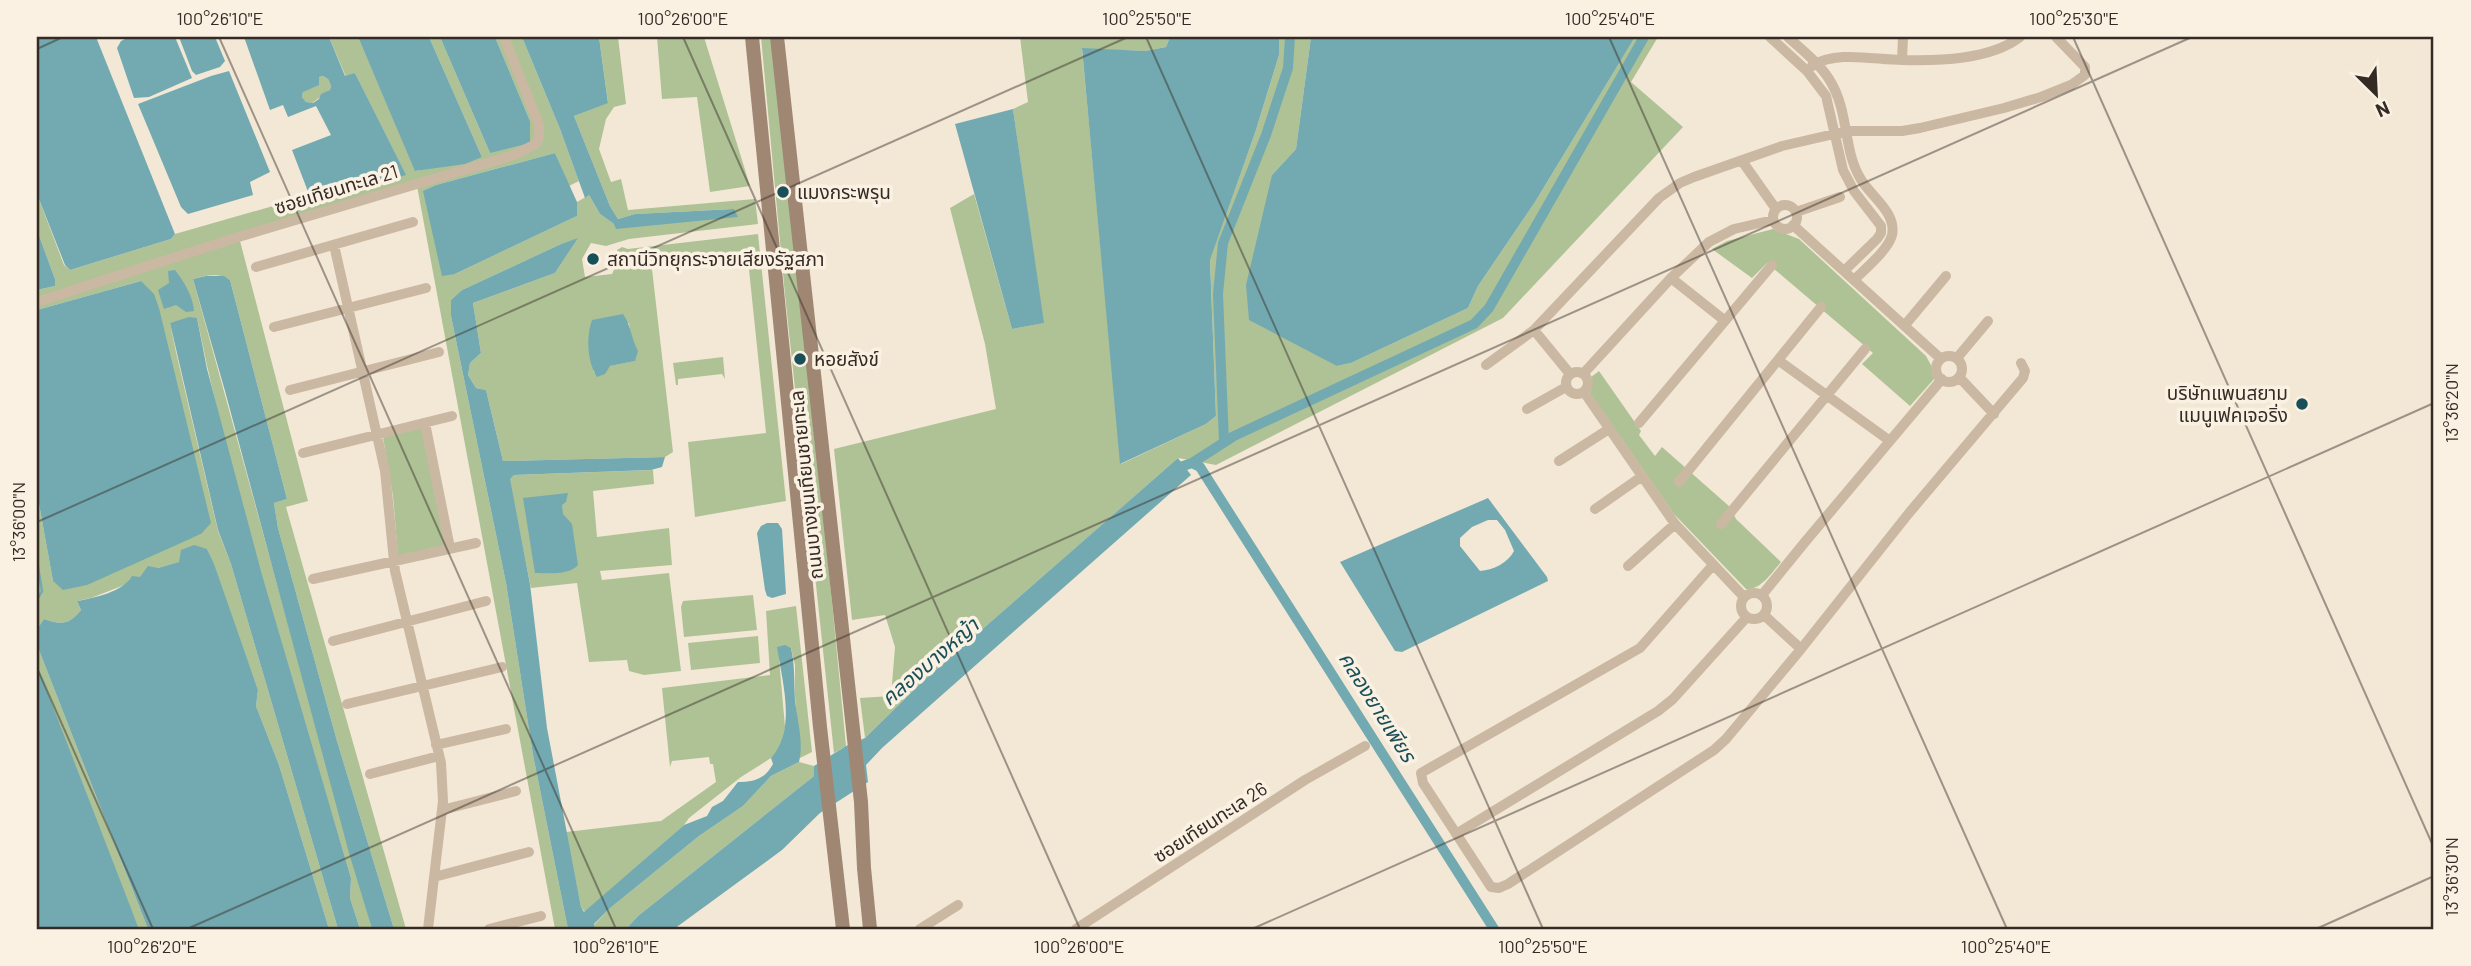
<svg xmlns="http://www.w3.org/2000/svg" width="2471" height="966" viewBox="0 0 2471 966" font-family="Barlow,'Noto Sans Thai',sans-serif">
<rect width="100%" height="100%" fill="#f3e8d6"/>
<!-- green -->
<path fill="#afc295" fill-rule="evenodd" d="M329,37h29l58,134 66,-14 -53,-120h11l50,116 40,-32 -35,-84h27l38,92 19,52 -10,5 -14,-33 -119,32 -12,6 31,83 122,-58v-14l12,-7 11,19 14,10 119,-15 -98,5 -17,5 -8,-13 -36,-90 34,-14 -9,-65h19l8,67 -12,3 -8,12 -7,30 12,33 10,-3 7,31 127,-11 3,25 -129,15 -23,7 -15,-3 -9,16 3,18 27,-3 5,-11v-13l5,-3 6,2 130,-15 28,267 -91,16 -7,-75 78,-9 -18,-173 -96,9 21,183 -8,5 -162,4 -17,-71 -10,-2 -8,-13 2,-12 11,-10 -8,-50 82,-30 22,-34 -16,5 -99,46 -11,10v16l55,267 27,172 35,174h-13l-138,-743 -177,55 68,260 -22,6 120,422h-12l-57,-188 -59,-213 -4,-25 13,-4 -57,-219c-11,-8 -25,-4 -37,-1l179,650h-12l-10,-31 1,-20c-54,-184 -116,-371 -154,-560l-27,5 6,29 42,179 13,33 107,365h-9l-50,-164 -23,-59 2,-16 -51,-141 -27,13 -22,6 -31,16 -36,14 -14,3 4,9c-12,15 -20,15 -37,9l-7,10v-136l16,88 118,-35 30,-12 -60,-253 -104,29v-20l18,-4v-7l-18,-49v-36l27,71 6,5 101,-31 4,-5 119,-34 25,2 86,-28 -50,-101 -9,4zM629,323l5,38 -24,5 -16,7 -5,-23z
M657,37h47l46,149 -40,6 -13,-95 -35,2z
M761,37h10l42,370 33,339 -12,7 -49,-458z
M1020,37h150l-4,10 -21,4 -63,-2 39,415 85,-40 10,-8 -6,-157 45,-126 24,-78v-18h32l-15,112 -24,26 65,191 14,-3 117,-55 10,-22 57,-84 100,-165h23l-27,45 52,45 -180,191 -287,147 -38,-7 -256,224 -57,56 -5,-40 31,-2 4,-49 -10,-32 -33,5 -18,-171 162,-40 -11,-65 -35,-136 24,-14 38,135 31,-6 -30,-214 15,-7z
M323,76l5,3 3,7 -1,4 -18,13 -6,-1 -4,-5 1,-5 16,-15z
M1773,229l26,10 127,117 6,11 2,12 -24,27 -48,-42 11,-11 -106,-90 -15,15 -40,-29 15,-8z
M723,357l2,22 -3,-5 -44,5v6h-2l-3,-22z
M1599,371l42,60 -2,4 16,21 7,-9 68,60 6,12 45,43c-9,10 -20,28 -35,27l-72,-75 -84,-121 1,-16z
M423,428l23,118 -48,10 -5,-60 -10,-59z
M653,470l1,14 -61,7 4,46 72,-9 3,37 -72,6 2,9 67,-7 12,98 -37,4 -15,-4 -2,-11 -38,2 -12,-79 -46,5 -22,-109 5,-4z
M753,595l4,35 -73,7 -3,-30 2,-6z
M796,606l16,146 -12,6 -5,-62v-31l-4,-17 -13,-1 7,80 -4,20 -10,11 -30,19 -52,41 -5,7 -99,87 -4,-5 -15,-75 95,-11 55,-39 -3,-18h-3l-1,-7 -37,4 -2,6 -8,-79 108,-13 -4,-64z
M758,636l2,27 -69,7 -3,-27z
M37,645l111,284h-9l-12,-29 -90,-233z
M799,762l15,4v10l-176,140 -12,13h-31l-1,-4 15,-16 90,-73 44,-30 28,-30z"/>
<!-- water -->
<path fill="#73aab1" fill-rule="evenodd" d="M37,37h59l79,197 -4,5 -101,31 -5,-5 -28,-71z
M129,37h46l17,41 -43,19 -15,1 -17,-50 4,-7z
M179,37h36l10,24 -5,6 -24,8 -4,-4z
M244,37h85l16,39 10,-3 51,102 -87,27h-7l-20,-52 39,-15 -15,-29 -28,11 -5,-12 -13,5zM323,76l5,3 3,7 -1,4 -9,4 -2,5 -6,4 -7,-1 -4,-5 1,-5 16,-7v-8z
M358,37h71l53,120 -17,7 -50,7z
M440,37h55l35,84v22l-40,10z
M522,37h77l9,66 -34,13 36,90 8,13 17,-5 99,-5 4,8 -122,12 -2,-5 -14,-10 -11,-19 -4,3 -25,-69z
M1170,37h109v18l-24,78 -45,127 6,156 -10,8 -86,40 -38,-416 63,3 21,-4z
M1311,37h324l-100,165 -57,84 -10,22 -117,55 -14,3 -88,-46 -3,-35 26,-110 24,-26z
M229,71l41,101 -20,10 3,13 -65,19 -7,-7 -43,-103 73,-28z
M1013,109l31,214 -32,6 -57,-205z
M555,153l22,49v14l-122,58 -13,2 -19,-85 13,-6z
M37,230l18,49v7l-18,4z
M578,238l-23,35 -82,30 8,50 -11,10 -2,12 8,13 10,2 17,71 162,-4 -3,10 -11,3 -137,5 -4,4 20,105 17,144 34,179 3,5 100,-87 23,-9 5,-9 11,-6 15,-19c16,0 27,-3 35,-18l-2,-6c26,-28 11,-77 6,-111l8,-2 6,3c4,17 3,34 4,52 2,19 9,43 4,62l-28,14 -28,30 -44,30 -90,73 -15,15 1,5h-27l-35,-174 -27,-172 -55,-267v-16l11,-10 99,-46z
M175,270c9,12 18,26 19,41l-8,1 -10,-7 -12,4 -6,-19 11,-7 -1,-12z
M206,276h18l6,4 57,219 -13,4 4,25 59,213 57,188h-22l-23,-76 -124,-462 -32,-112z
M141,281l13,13 5,14 52,215 -10,11 -114,51 -24,5 -10,-9 -16,-88v-183z
M623,314c8,11 8,24 15,37l-3,10 -25,5 -5,8 -8,3c-10,-15 -11,-41 -5,-57z
M189,317l8,1 10,51 55,206 89,303 -1,20 10,31h-22l-107,-365 -13,-34 -48,-207z
M1178,458l13,17 -309,273 -16,17 2,17 -48,31 -38,37 -108,79h-48l12,-13 176,-140v-10l32,-20 19,-8 57,-56z
M568,493l-2,9 -4,3 1,9 9,10 6,41c-10,11 -30,8 -43,8l-12,-75z
M1488,498l59,79 1,4 -146,71 -7,-1 -55,-89zM1488,520h9l8,10 9,21c-6,12 -21,19 -34,20l-20,-25v-8l12,-11z
M767,523h11l4,6 4,65 -14,4 -5,-2 -2,-6 -8,-57 4,-7z
M194,545l13,4 7,15 44,126 -2,16 23,59 50,164h-181l-111,-284v-16l7,-10c17,6 25,6 37,-9l-4,-9c17,-3 46,-9 55,-25l8,1 8,-11 10,2 21,-6 2,-12z
M37,667l1,1 101,261h-102z"/>
<g fill="none" stroke-linecap="round" stroke-linejoin="round">
<!-- stream -->
<path stroke="#73aab1" stroke-width="2.5" d="M37,561l5,30 -5,9"/>
<!-- canal -->
<path stroke="#73aab1" stroke-width="10" d="M1224,442l-6,-148 5,-51 43,-108 22,-67 2,-31
M1192,463l42,-27 240,-112 15,-16 155,-271
M1175,473l8,-7 9,-3 8,4 294,462"/>
<!-- minor -->
<path stroke="#cbb8a2" stroke-width="10" d="M1770,37l37,34 19,25 17,74 11,21 27,35v7l-4,6 -33,32
M1788,37c14,13 31,26 41,42 20,31 14,68 30,97 9,19 38,35 33,59 -3,14 -27,34 -38,45
M1902,60c36,1 88,0 118,-23
M1812,66c24,-16 63,-6 90,-6l1,-23
M1742,161l34,48
M1773 217a12 12 0 1 1 24 0a12 12 0 1 1-24 0Z
M1796,212l44,-15
M1793,225l148,134
M334,245l51,226 10,100 46,192 2,38 -15,128
M256,267l157,-45
M1671,278l53,42
M37,302l198,-64 279,-83 22,-11 3,-7v-12l-35,-88
M1905,325l41,-49
M274,327l152,-39
M1534,330l36,44
M1936 369a13 13 0 1 1 26 0a13 13 0 1 1-26 0Z
M1957,358l31,-37
M1778,360l112,81
M1486,365l48,-35 125,-132 21,-15 14,-6 88,-31 65,-15h55l18,-3 84,-20 37,-11 30,-12 14,-10v-8l-29,-30
M1566 383a11 11 0 1 1 22 0a11 11 0 1 1-22 0Z
M1583,374l88,-96 38,-36 25,-13 39,-9
M1959,377l35,37
M290,390l149,-38
M1584,392l91,132 69,73
M1527,409l39,-22
M425,423l25,125
M1639,423l133,-158
M303,453l149,-37
M1559,461l50,-32
M1679,482l142,-175
M1595,509l46,-32
M1721,524l144,-175
M1713,565l-73,83 -219,125 2,10 68,104 8,1 9,-4 206,-134 12,-11 75,-90 108,-136 114,-135 2,-7 -4,-8
M1628,566l47,-42
M313,579l163,-36
M1741 606a13 13 0 1 1 26 0a13 13 0 1 1-26 0Z
M1762,595l43,-53 137,-163
M1764,615l37,34
M333,641l153,-40
M347,704l155,-37
M436,745l70,-16
M370,774l69,-18
M442,810l74,-19
M1456,834l202,-123 15,-12 74,-82
M434,877l95,-25
M489,929l52,-13
M920,929l38,-24
M1076,929l229,-149 60,-34"/>
<!-- secondary -->
<path stroke="#9f8773" stroke-width="14" d="M752,37l68,690 23,202
M777,37l84,765 3,66 6,61"/>
</g>
<!-- ticks -->
<path fill="none" stroke="#352b25" stroke-width="2" stroke-opacity="0.45" d="M219,37l397,892M683,37l397,892M1146,37l397,892M1609,37l398,892M2073,37l361,811M37,49l26,-12M37,522l1091,-485M37,668l116,261M187,929l2005,-892M1252,929l1182,-526M2316,929l118,-53"/>
<!-- markers -->
<g fill="#184f59" stroke="#faf1e2" stroke-width="2.5">
<circle cx="783" cy="192" r="7"/>
<circle cx="593" cy="259" r="7"/>
<circle cx="800" cy="359" r="7"/>
<circle cx="2302" cy="404" r="7"/>
</g>
<g text-anchor="middle" stroke-width="7" stroke-linejoin="round" paint-order="stroke">
<!-- street labels -->
<g font-size="19" fill="#352b25" stroke="#faf1e2">
<text transform="translate(336 189) rotate(-17)" y="7">ซอยเทียนทะเล 21</text>
<text transform="translate(806 485) rotate(-96)" y="7">ถนนบางขุนเทียนชายทะเล</text>
<text transform="translate(1210 822) rotate(-33)" y="7">ซอยเทียนทะเล 26</text>
</g>
<!-- poi labels -->
<g font-size="19" fill="#352b25" stroke="#faf1e2" text-anchor="start">
<text x="797" y="199">แมงกระพรุน</text>
<text x="607" y="266">สถานีวิทยุกระจายเสียงรัฐสภา</text>
<text x="814" y="366">หอยสังข์</text>
<text x="2288" y="400" text-anchor="end">บริษัทแพนสยาม<tspan x="2288" dy="22">แมนูเฟคเจอริ่ง</tspan></text>
</g>
<!-- water labels -->
<g font-size="21" font-style="italic" fill="#184f59" stroke="#faf1e2">
<text transform="translate(930 662) rotate(-41)" y="7">คลองบางหญ้า</text>
<text transform="translate(1377 707) rotate(58)" y="7">คลองยายเพียร</text>
</g>
</g>
<!-- border -->
<rect width="2471" height="966" fill="none" stroke="#faf1e2" stroke-width="77"/>
<!-- north arrow -->
<g transform="translate(2376 94) rotate(156)" stroke="#faf1e2" stroke-width="5" paint-order="stroke">
<path d="M0-5L12 26L0 18L-12 26Z" fill="#352b25"/>
<text y="-10" font-size="19" font-weight="bold" text-anchor="middle" fill="#352b25">N</text>
</g>
<rect x="38" y="38" width="2394" height="890" fill="none" stroke="#352b25" stroke-width="2.5"/>
<g font-size="18" text-anchor="middle" fill="#352b25">
<text x="220" y="25">100°26'10"E</text>
<text x="683" y="25">100°26'00"E</text>
<text x="1147" y="25">100°25'50"E</text>
<text x="1610" y="25">100°25'40"E</text>
<text x="2074" y="25">100°25'30"E</text>
<text transform="translate(2452 403) rotate(-90)" y="6">13°36'20"N</text>
<text transform="translate(19 522) rotate(-90)" y="6">13°36'00"N</text>
<text transform="translate(2452 877) rotate(-90)" y="6">13°36'30"N</text>
<text x="152" y="953">100°26'20"E</text>
<text x="616" y="953">100°26'10"E</text>
<text x="1079" y="953">100°26'00"E</text>
<text x="1543" y="953">100°25'50"E</text>
<text x="2006" y="953">100°25'40"E</text>
</g>
</svg>
